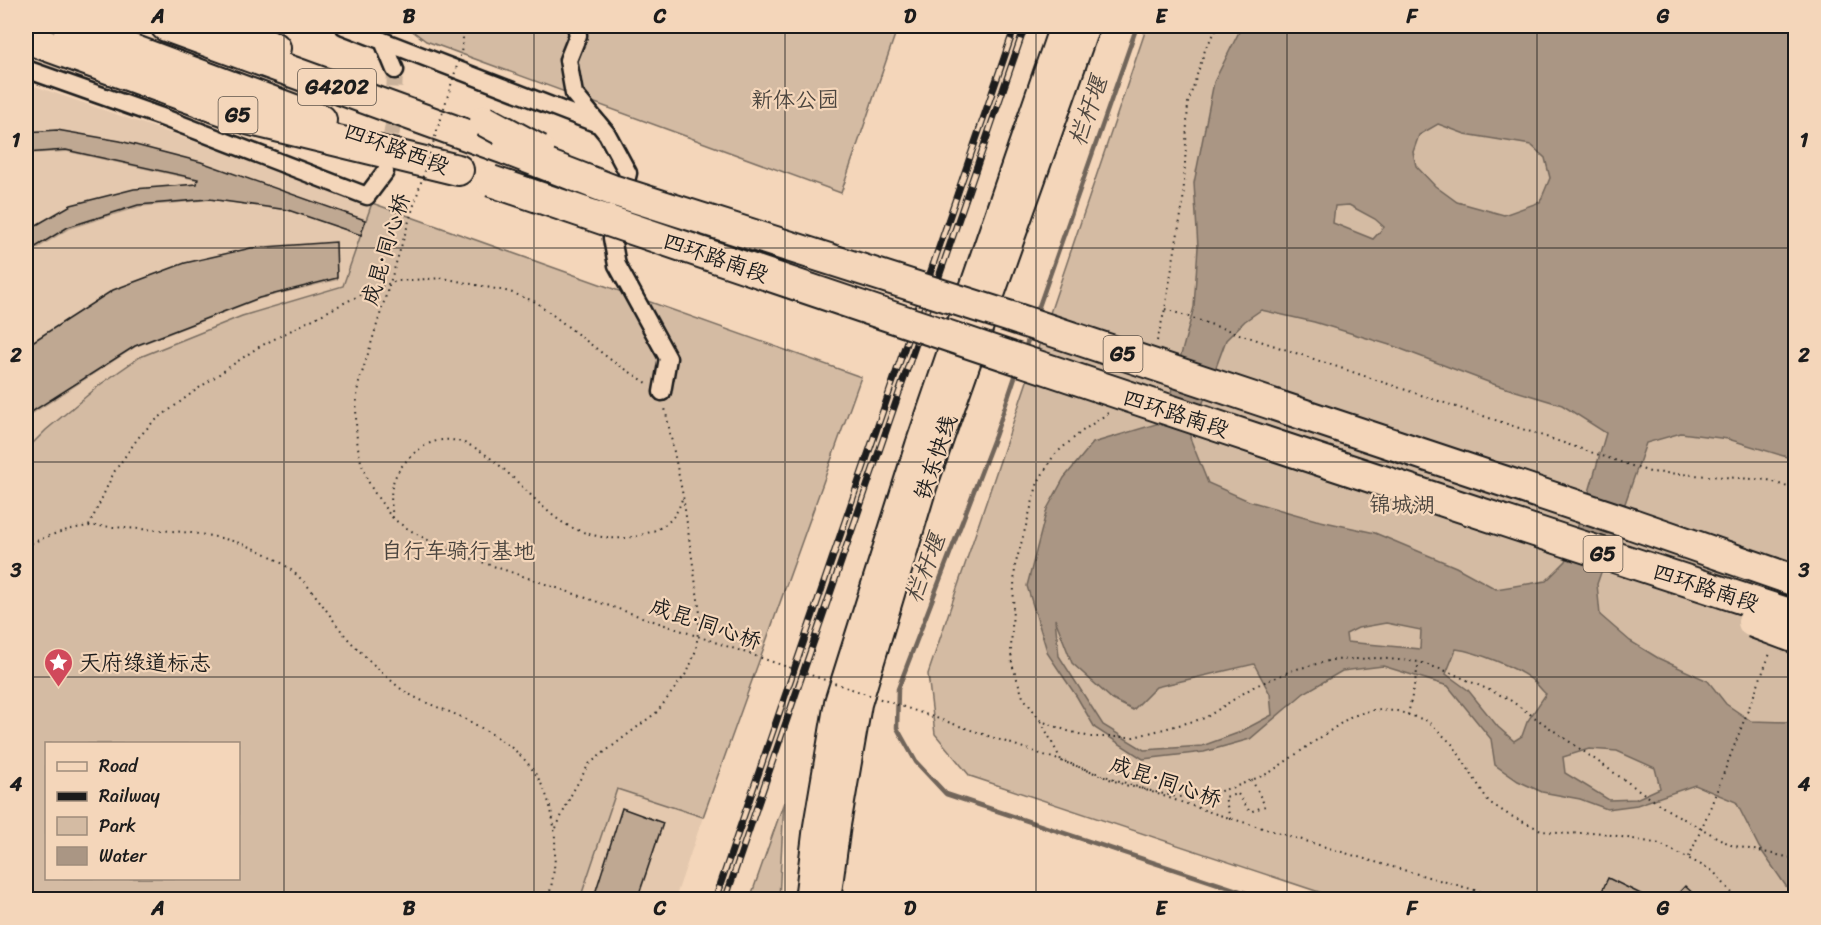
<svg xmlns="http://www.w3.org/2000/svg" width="1821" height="925" viewBox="0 0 1821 925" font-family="Sriracha,'LXGW WenKai TC',sans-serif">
<rect width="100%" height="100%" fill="#f4d6ba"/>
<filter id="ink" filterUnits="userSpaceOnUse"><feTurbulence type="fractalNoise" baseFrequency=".0167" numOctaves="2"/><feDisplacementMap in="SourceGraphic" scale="12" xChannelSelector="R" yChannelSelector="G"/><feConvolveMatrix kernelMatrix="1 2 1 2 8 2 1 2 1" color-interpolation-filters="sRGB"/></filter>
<g filter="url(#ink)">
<!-- built -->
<path fill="#e4c8ae" d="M26,83l346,120 -29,83 -101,30 -196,114 -20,20z
M617,789l86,28 -28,82 -95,1z"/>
<!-- green -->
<path fill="#d4bba3" stroke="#786c60" stroke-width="1.5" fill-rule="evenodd" d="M406,26h492l-57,167 -415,-152z
M1147,26h648v873h-455l-370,-123 -35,-42 -7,-60z
M372,203l489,174 -158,440 -86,-28 -37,110 -554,1v-450l20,-20 55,-46 39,-27 102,-41 101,-30zM46,744h192v134h-192z
M784,802l-5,97h-29z"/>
<!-- water -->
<path fill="#aa9684" stroke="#71655a" stroke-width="1.5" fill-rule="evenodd" d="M1242,26h553v419l-6,1 1,12 -62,-19 -47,-6 -35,10 -49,141 3,31 30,26 28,17 50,23 18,23 25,17 38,1 6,-2v179l-36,-52 -23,-45 -41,-17 -58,20 -30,4 -27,-10 -38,-7 -24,-11 -23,-16 -4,-26 -43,-53 -65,-20 -41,5 -38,22 -54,46 -46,13 -61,7 -48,-31 -18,-31 -29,-43 -21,-68 20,-77 17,-31 29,-35 70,-21 31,-115 4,-60 -4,-64 20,-101zM1438,124l27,10 66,11 14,13 5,20 -10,24 -36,13 -47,-13 -22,-16 -19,-20 -3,-14 6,-17zM1349,205l26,14 9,8 -11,12 -40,-16 2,-17zM1261,310l53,12 79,24 103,39 66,20 44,28 -19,66 -21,62 -20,20 -50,8 -40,-22 -81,-34 -59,-13 -67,-19 -41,-18 -18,-45 36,-98 19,-19zM1055,619l17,44 41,37 20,10 23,-23 98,-23 16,30 2,21 -34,18 -36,13 -58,4 -41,-25 -44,-69zM1386,623l35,7 -1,19 -73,-7 -1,-8 12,-6zM1456,649c21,3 60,18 76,31 5,3 9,10 14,14l-19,28 -5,14 -8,5 -16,-14 -30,-37 -22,-16zM1589,749l28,2 38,17 5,20 -24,11 -27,1 -44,-27 -2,-16z"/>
<!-- shadow -->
<path fill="#0003" d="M57,132l307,89 -2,15 -72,-25 -79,-11 -71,7 -71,22 -43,27v-23l46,-26 126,-22 1,-4 -131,-29 -42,2v-20z
M335,243l3,37 -78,19 -124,48 -102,66 -8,9v-74l87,-57z
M662,824l1,2 -25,74h-44z"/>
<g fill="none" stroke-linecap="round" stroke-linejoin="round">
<!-- stream -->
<path stroke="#71655a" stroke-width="4.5" d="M1036,315l101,-289
M1024,352l6,-18
M1017,371l-22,65 -97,253 -1,39 19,34 30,32 321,106"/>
</g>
<!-- building -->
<path fill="#bfa892" stroke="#1c1c1c" stroke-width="1.5" d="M57,130l63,11 81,21 164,58 -4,15 -73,-25 -79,-11 -71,6 -70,22 -42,26v-22l45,-26 63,-16 63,-5 1,-5 -132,-29 -40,3v-21z
M336,242l1,36 -78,20 -124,48 -102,65 -7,8v-73l87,-56 72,-27 66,-15z
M622,808l41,15 -26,77h-44z
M1608,878l45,22h-55z
M1685,886l14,13 -27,1z"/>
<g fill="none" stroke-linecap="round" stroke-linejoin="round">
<!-- street-tunnel -->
<path stroke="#c9b19a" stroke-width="16" stroke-dasharray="16 8" stroke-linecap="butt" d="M387,159l6,-34 2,-55"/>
<defs>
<path id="street" d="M344,26l39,15 12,29
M576,26l2,9 -10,25 6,34 33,40 21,39 -16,65 5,27 51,93 -6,34
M383,41l215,83
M26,69l133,47 208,80 18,-24"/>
<path id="secondary" d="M807,900l9,-74 21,-124 81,-257 144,-419
M828,900l10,-75 21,-121 65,-217 163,-461"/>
<path id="highway" d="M68,26l253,94
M166,26l342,124
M232,26l43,22
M26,38l225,82 207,50
M1632,524l164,57"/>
</defs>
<!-- street casing -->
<use href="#street" stroke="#1c1c1c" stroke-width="21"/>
<!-- secondary casing -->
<use href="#secondary" stroke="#1c1c1c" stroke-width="28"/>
<!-- highway casing -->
<use href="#highway" stroke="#1c1c1c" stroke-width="34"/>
<!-- path -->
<path stroke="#1c1c1c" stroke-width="2" stroke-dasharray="1.5 4.5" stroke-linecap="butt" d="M1165,309l485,163 118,8 28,10
M1157,341l8,-32 18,-106 5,-100 18,-56 13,-21
M1108,413l-27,19 -27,23 -16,27 -23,84 -4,83 1,15 11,33 18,24 27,10 22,6h44l71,-19 48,-31 40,-17 39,-10 46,-2 41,4 30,10 58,26 159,111 65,36 65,14
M393,518c-4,-28 -3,-41 18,-62 57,-54 110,42 154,68 24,13 53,19 79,10 21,-6 32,-15 38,-35
M89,526l25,-54 24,-34 14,-15 44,-33 61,-42 87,-45 31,-15 22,-7 46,-3 67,14 26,10 75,58 36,23
M26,546c20,-10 42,-18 64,-20 17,0 34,2 50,3 59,3 121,8 164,53 17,18 29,40 45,58 14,15 30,30 46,44 18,16 42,22 64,32 20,10 45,24 61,39 39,38 41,96 28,145
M1408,715l11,-53
M1041,721l20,39 64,25 52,12 27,-1 33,-10 32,-13 81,-56 21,-7 26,1 31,10 25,24 36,57 20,13 34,16 23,3 29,-2 65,12 53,27 25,29
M1230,819l-5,-22 13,-3 12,18 15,-6 -13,-26
M556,828l16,-35 17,-29 68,-52 31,-41 8,-21 4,-37 -17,-117 -18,-88
M1689,857l20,-46 62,-160"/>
<!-- street -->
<use href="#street" stroke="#f4d6ba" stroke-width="16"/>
<!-- secondary -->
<use href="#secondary" stroke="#f4d6ba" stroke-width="24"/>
<!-- highway -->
<use href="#highway" stroke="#f4d6ba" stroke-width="30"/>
<defs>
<path id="rail" d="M715,900l300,-874
M725,900l300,-874"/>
</defs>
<!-- rail casing -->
<use href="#rail" stroke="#1c1c1c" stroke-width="7"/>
<!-- rail -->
<use href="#rail" stroke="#f4d6ba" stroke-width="4.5" stroke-dasharray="14" stroke-linecap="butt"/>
<defs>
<path id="highway-bridge" d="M485,121l54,29
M508,150l104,40 396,126 624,208
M491,181c434,148 868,294 1305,435
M1753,622l43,16"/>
</defs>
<!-- highway-bridge casing -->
<use href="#highway-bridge" stroke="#1c1c1c" stroke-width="34" stroke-linecap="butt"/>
<!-- path-bridge -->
<path stroke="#1c1c1c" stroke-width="2" stroke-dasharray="1.5 4.5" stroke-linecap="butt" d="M460,26l3,12 -2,15 -103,333c-4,41 -4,81 23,116 4,6 8,13 14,18 20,15 43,25 66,35l752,258 162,49 135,38"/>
<!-- highway-bridge -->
<use href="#highway-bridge" stroke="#f4d6ba" stroke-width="30"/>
</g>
</g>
<!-- grid -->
<path fill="none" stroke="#1c1c1c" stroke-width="1.5" stroke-opacity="0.55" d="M284,26v874M534,26v874M785,26v874M1036,26v874M1287,26v874M1537,26v874M26,248h1770M26,462h1770M26,677h1770"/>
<!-- icons -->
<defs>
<symbol id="sight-pin" viewBox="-11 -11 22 30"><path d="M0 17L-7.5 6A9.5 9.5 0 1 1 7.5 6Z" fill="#d1495b" stroke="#f4d6ba"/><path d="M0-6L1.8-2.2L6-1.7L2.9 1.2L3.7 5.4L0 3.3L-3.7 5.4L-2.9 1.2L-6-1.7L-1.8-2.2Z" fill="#fff"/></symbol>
</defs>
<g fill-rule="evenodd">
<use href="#sight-pin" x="42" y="646" width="33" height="45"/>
</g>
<g text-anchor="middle" stroke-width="4.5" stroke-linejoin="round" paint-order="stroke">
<!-- shield labels -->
<g fill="#f4d6ba" stroke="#5d544b" stroke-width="1.5">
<rect x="298" y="69" width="78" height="36" rx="4.5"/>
<rect x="218.5" y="97" width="39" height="36" rx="4.5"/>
<rect x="1103.5" y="336" width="39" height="36" rx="4.5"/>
<rect x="1583.5" y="536" width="39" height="36" rx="4.5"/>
</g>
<g font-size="21" font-weight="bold" fill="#1c1c1c">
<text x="337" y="94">G4202</text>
<text x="238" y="122">G5</text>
<text x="1123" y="361">G5</text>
<text x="1603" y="561">G5</text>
</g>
<!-- park labels -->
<g font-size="22" fill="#4a443e" stroke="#f4d6ba">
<text x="795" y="107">新体公园</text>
<text x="1402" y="512">锦城湖</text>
<text x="458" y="558">自行车骑行基地</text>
</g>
<!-- street labels -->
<g font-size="22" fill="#1c1c1c" stroke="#f4d6ba">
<text transform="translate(397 148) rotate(20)" y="8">四环路西段</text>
<text transform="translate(385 249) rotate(-73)" y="8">成昆·同心桥</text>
<text transform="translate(716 257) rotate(19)" y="8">四环路南段</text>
<text transform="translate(1176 413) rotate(18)" y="8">四环路南段</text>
<text transform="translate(935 457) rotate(-71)" y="8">铁东快线</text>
<text transform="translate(1706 587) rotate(18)" y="8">四环路南段</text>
<text transform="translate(706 623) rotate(19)" y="8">成昆·同心桥</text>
<text transform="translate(1166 781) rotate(19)" y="8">成昆·同心桥</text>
</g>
<!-- poi labels -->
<g font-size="22" fill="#1c1c1c" stroke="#f4d6ba" text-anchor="start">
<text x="79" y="670">天府绿道标志</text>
</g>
<!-- water labels -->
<g font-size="24" font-style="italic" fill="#4e4740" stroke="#f4d6ba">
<text transform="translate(1088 111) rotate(-71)" y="8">栏杆堰</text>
<text transform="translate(925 568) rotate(-69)" y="8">栏杆堰</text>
</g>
</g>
<!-- margin -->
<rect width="1821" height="925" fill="none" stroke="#f4d6ba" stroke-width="66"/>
<!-- legend -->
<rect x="45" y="742" width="195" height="138" fill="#f4d6ba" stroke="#9e8c7b" stroke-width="1.5"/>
<rect x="57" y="762" width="30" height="9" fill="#f4d6ba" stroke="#9e8c7b" stroke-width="1.5"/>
<text x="99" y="772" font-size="18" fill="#1c1c1c">Road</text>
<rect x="57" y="792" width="30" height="9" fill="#1c1c1c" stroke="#9e8c7b" stroke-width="1.5"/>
<text x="99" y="802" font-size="18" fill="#1c1c1c">Railway</text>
<rect x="57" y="817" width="30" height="18" fill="#d4bba3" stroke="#9e8c7b" stroke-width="1.5"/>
<text x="99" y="832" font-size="18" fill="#1c1c1c">Park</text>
<rect x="57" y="847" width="30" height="18" fill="#aa9684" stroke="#9e8c7b" stroke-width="1.5"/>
<text x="99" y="862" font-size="18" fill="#1c1c1c">Water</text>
<rect x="33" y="33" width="1755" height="859" fill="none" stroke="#1c1c1c" stroke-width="2"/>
<g font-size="20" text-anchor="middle" font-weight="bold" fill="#1c1c1c">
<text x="158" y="23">A</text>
<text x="409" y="23">B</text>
<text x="660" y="23">C</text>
<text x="910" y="23">D</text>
<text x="1161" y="23">E</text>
<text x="1412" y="23">F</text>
<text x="1663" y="23">G</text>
<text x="16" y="147">1</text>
<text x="1804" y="147">1</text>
<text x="16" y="362">2</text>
<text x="1804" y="362">2</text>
<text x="16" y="577">3</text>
<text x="1804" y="577">3</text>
<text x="16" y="791">4</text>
<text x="1804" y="791">4</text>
<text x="158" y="915">A</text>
<text x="409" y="915">B</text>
<text x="660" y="915">C</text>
<text x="910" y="915">D</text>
<text x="1161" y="915">E</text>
<text x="1412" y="915">F</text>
<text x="1663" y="915">G</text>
</g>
</svg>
